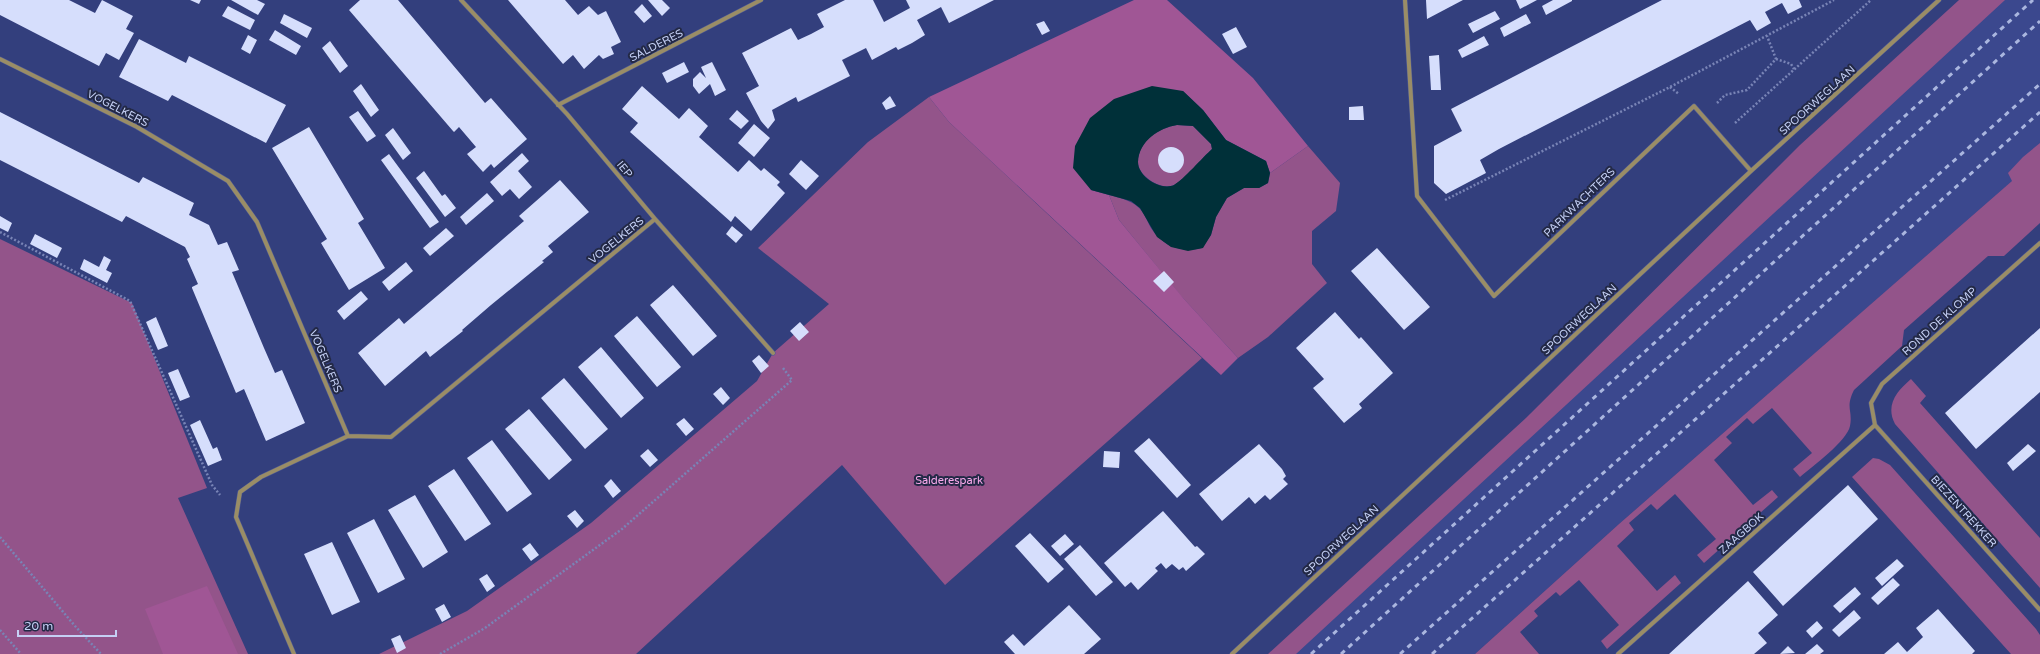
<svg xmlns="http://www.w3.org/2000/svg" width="2040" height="654" viewBox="0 0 2040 654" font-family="'Varela Round',sans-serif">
<rect width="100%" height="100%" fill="#333f7d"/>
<!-- built -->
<path fill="#3b488e" d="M1970,0h70v157l-421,367 -144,130h-200l310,-282z"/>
<!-- green -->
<path fill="#93548a" d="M1959,0h46l-709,654h-28l259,-237 273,-272z
M929,97l20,25 253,236 -257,227 -103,-120 -206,189h-257l88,-43 124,-88 166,-142 16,-28 56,-49 -71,-56 110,-106z
M1177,125l16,1 18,18 1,5c-9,8 -28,31 -38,36 -13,6 -36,-9 -36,-23 1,-22 21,-34 39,-37z
M2040,143v80l-36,33h-16l-84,74 -2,16 -48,44c-9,18 -1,20 -4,36 -3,15 -37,40 -50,51l-7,-8 19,-16 -40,-45 -19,16 -6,-6 -21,19 6,6 -18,17 39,45 19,-15 6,7 -74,66 -7,-8 19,-16 -41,-45 -18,16 -6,-6 -22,19 5,7 -17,16 40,45 18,-16 6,8 -74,66 -6,-8 18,-16 -40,-45 -19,16 -4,-4 -22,19 4,5 -18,16 19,22h-64l144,-130 393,-343 -4,-8 15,-16z
M1308,146l32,37 -4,28 -24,20v33l15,19 -59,54 -30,21 -57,-62 -62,-76 -10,-25c11,3 21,5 29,12 6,5 9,14 13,21 12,19 31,25 51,20l9,-13 5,-18 11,-19 17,-10h15l9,-5 2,-10z
M0,239l132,64 75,185 -29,10 70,156h-248z
M1911,379l15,17 -6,7 120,135v50l-145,-164c-10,-19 2,-33 16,-45z
M1873,458l6,1 11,6 146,164 4,6v19h-29l-159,-177z"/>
<!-- forest -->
<path fill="#a05695" d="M1134,0h33l86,78 55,68 -38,27 -4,-12 -40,-21 -23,-30 -20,-19 -92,99 18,5 10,25 65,79 54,59 -17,17 -272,-253 -20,-25z
M207,586l31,68h-75l-18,-45z"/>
<!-- water -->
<path fill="#003039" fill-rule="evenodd" d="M1152,86l31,5 20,19 23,30 40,21 4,12 -2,10 -9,5h-15l-17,10 -11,19 -5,18 -8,13 -15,3 -17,-4 -14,-10 -17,-29 -9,-7 -40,-11 -18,-22 2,-22 15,-28 24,-19zM1177,125l16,1 18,18 1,5c-9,8 -29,31 -38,36 -13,6 -36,-8 -36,-23 1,-21 21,-34 39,-37z"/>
<!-- building -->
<path fill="#d6defc" d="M0,0h69l26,13 7,-13 31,16 -7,13 8,4 -15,27 -13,-7 -7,13 -99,-51z
M190,0h11l-2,4z
M231,0h26l8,4 -7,11z
M360,0h38l87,103 6,-5 36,41 -33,29 -3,-4 -8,8 -16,-18 9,-7 -17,-20 -5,5 -1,-1 -104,-121z
M508,0h57l13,15 11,-9 9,9 8,-4 15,31 -10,5 3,7 -11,5 -4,-4 -15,14 -11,-14 -10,9z
M648,0h14l8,8 -8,8z
M845,0h28l11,22 26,-14 -4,-8h88l-45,23 -8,-16 -24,13 8,15 -13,8 -14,7 -2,-3 -24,13 -6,-12 -24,12 8,16 -52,26 -2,-5 -24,13 3,10 -7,9 -7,-8 -15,-28 13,-7 -17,-33 49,-25 7,12 13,-6 13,-7 -7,-13z
M1426,0h37l-36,19z
M1516,0h21l-17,9z
M1553,0h19v1l-26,14 -4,-9z
M1662,0h137l3,7 -14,7 -6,-11 -17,9 6,11 -14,8 -7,-11 -251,129 -19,11 6,13 -40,21 -12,-11v-37l28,-15 -11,-22z
M642,4l10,12 -8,7 -10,-11z
M228,6l27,14 -5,10 -28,-14z
M1495,11l5,8 -27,14 -5,-9z
M284,14l28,14 -5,10 -27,-15z
M1526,14l5,9 -27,14 -4,-9z
M1044,21l6,10 -8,4 -6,-11z
M1236,27l11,20 -14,7 -11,-20z
M275,30l26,16 -5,9 -27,-15z
M248,35l9,5 -7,14 -9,-5z
M1484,36l5,9 -27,13 -4,-8z
M139,39l47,24 3,-7 97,49 -20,38 -94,-48 -4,6 -49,-24z
M330,41l18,25 -8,7 -18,-25z
M1439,55l2,35h-10l-2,-34z
M684,62l5,10 -22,11 -5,-10z
M712,62l14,28 -11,6 -5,-12 -11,10 -6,-8v-7l7,-7 6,6 -5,-11z
M361,84l18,26 -8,7 -18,-26z
M642,86l37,33 10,-11 19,18 -9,11 39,35 11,-12 12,11 3,-3 16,14 -3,3 8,8 -34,38 -16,-15 -4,6 -101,-90 8,-9 -16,-14z
M890,96l6,10 -10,4 -4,-7z
M1363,106l1,14h-15v-13z
M737,110l12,11 -8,8 -12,-10z
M358,111l18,25 -9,6 -18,-25z
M0,112l139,71 4,-6 51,26 -5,12 20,10 9,20 9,-3 12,28 -7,2 32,76 11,25 7,-3 23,53 -39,18 -22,-52 -8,4 -44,-105v-1l6,-3 -11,-25 3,-2 -5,-10 -59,-31 -4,6 -122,-62z
M754,124l16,14 -16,19 -16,-14z
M309,127l55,92 -6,4 27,45 -36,22 -28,-47 6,-4 -55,-91z
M393,128l18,25 -8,7 -18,-25z
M1158 160a13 13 0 1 1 26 0a13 13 0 1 1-26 0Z
M522,153l7,8 -11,10 14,16 -13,12 -9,-10 -8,7 -12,-14z
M389,154l50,68 -9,6 -49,-68z
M801,160l18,16 -13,14 -17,-16z
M424,171l18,25 3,-2 11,14 -11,9 -29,-39z
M560,180l29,32 -41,34 5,6 -11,9 2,1 -53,43 -29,25 1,1 -33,26 -4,-6 -41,35 -27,-33 41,-35 5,6 40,-34 80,-69 -5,-5z
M487,193l7,8 -28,24 -6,-8z
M0,216l12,7 -4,9 -8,-4z
M732,226l11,9 -7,8 -10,-9z
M446,228l8,8 -24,20 -7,-8z
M35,234l27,14 -5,10 -27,-14z
M1377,248l53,59 -26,23 -53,-59z
M104,256l7,4 -5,10 6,3 -5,10 -27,-14 4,-10 15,8z
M406,262l7,9 -24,20 -7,-9z
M1164,271l10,11 -10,10 -11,-11z
M673,285l44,51 -24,20 -43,-51z
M361,291l7,8 -24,21 -7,-9z
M1335,312l24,27 2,-2 32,36 -34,31 3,4 -18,15 -31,-35 11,-9 -28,-31z
M637,316l44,51 -24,20 -43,-51z
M156,317l12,29 -10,4 -12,-28z
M800,322l9,10 -10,9 -9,-10z
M2040,328v64l-64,57 -31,-36z
M601,347l43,51 -23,20 -43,-51z
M759,355l10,11 -8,7 -9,-12z
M178,369l12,28 -10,4 -12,-28z
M564,378l44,51 -23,20 -44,-51z
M721,387l9,11 -7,7 -10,-11z
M529,409l43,51 -23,20 -44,-51z
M684,418l10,11 -8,7 -10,-12z
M200,420l13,29 4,-2 5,13 -14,6 -18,-41z
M1149,438l42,47 -14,13 -43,-47z
M492,440l40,54 -25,18 -40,-54z
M1259,444l23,25 4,7 -3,3 5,5 -18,16 -5,-5 -10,9 -6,-7 -27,24 -23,-27z
M2028,444l8,7 -23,20 -6,-8z
M648,449l10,11 -8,7 -10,-11z
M1104,451l16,1 -1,16 -16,-1z
M454,469l37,55 -26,17 -37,-55z
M611,479l10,12 -8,7 -9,-12z
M1848,485l30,34 -95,87 -30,-34z
M415,495l33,57 -25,16 -35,-58z
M575,510l9,11 -7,7 -10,-12z
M1163,511l32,36 2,-1 8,8 -19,17 -3,-4 -4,3 -7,-6 -6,5 -5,-6 -6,5 3,3 -20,19 -7,-8 -6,5 -21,-24z
M374,519l31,60 -27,14 -31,-60z
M1030,533l34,36 -16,14 -33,-37z
M1065,534l9,10 -14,12 -9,-10z
M332,542l28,60 -28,13 -28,-61z
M530,543l9,12 -8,6 -9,-12z
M1080,545l33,37 -17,14 -32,-37z
M1897,559l7,7 -22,20 -7,-8z
M487,574l8,12 -8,6 -8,-13z
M1893,578l7,7 -22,20 -7,-7z
M1748,581l30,34 -20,18 9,10 -13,11h-85z
M1855,587l6,7 -21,19 -7,-7z
M444,604l7,13 -9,5 -7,-13z
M1069,605l32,34 -17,15h-69l-11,-12 9,-8 11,12z
M1938,609l37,42 -3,3h-88l14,-12 9,10 16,-15 -7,-9z
M1854,610l7,8 -22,19 -7,-7z
M1817,621l6,7 -11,10 -6,-7z
M400,635l6,13 -9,5 -6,-14z
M1817,644l7,7 -4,3h-15z
M1788,646l7,7 -15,1z"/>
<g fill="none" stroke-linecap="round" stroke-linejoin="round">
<defs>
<path id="minor" d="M461,0l106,114 88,105 118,134
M1405,0l12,196 77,100 200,-190 57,65
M0,59l137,68 91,54 29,41 91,214 43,1 264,-218
M558,105l203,-105
M1875,425l-4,-22 11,-19 158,-141
M1875,425l165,185
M294,654l-58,-137 4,-25 21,-15 87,-41
M1232,654l519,-483 188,-171
M1618,654l257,-229"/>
</defs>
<!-- minor casing -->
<use href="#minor" stroke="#505c95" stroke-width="5"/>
<!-- path -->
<path stroke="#7984b6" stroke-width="2.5" stroke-dasharray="2 2" stroke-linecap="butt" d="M1776,59l15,5 3,5
M1670,87l9,7
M1717,103l8,-8 22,-5 29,-31 -9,-23
M1735,123l136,-123
M1445,200l225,-113 164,-87
M0,232l130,69 82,184 8,10
M0,537l75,89 26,28
M0,630l21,24
M440,654l45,-26 137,-99 170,-149 -9,-12"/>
<!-- minor -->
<use href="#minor" stroke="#9a8d66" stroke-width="4"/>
<!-- rail -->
<path stroke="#aab6df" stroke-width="3" stroke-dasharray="5 5" stroke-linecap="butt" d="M1311,654l722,-654
M1341,654l699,-633
M1400,654l640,-570
M1432,654l608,-542"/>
</g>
<g text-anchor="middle" stroke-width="4" stroke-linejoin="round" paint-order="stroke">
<!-- street labels -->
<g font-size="11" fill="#c5d0f5" stroke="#232946">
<text transform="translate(656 45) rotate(-27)" y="4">SALDERES</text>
<text transform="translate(1817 100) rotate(-42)" y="4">SPOORWEGLAAN</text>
<text transform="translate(118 108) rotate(27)" y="4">VOGELKERS</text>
<text transform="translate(625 169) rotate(50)" y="4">IEP</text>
<text transform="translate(1579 202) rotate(-44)" y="4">PARKWACHTERS</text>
<text transform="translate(616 240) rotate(-39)" y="4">VOGELKERS</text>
<text transform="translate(1579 319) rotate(-43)" y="4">SPOORWEGLAAN</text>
<text transform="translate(1939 321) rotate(-42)" y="4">ROND DE KLOMP</text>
<text transform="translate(326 361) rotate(67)" y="4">VOGELKERS</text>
<text transform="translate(1964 511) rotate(48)" y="4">BIEZENTREKKER</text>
<text transform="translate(1741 533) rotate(-42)" y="4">ZAAGBOK</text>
<text transform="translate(1341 540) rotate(-43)" y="4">SPOORWEGLAAN</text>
</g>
<!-- park labels -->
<g font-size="11" fill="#faaaec" stroke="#232946">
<text x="949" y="484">Salderespark</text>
</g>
</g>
<!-- scale -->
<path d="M18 630v6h98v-6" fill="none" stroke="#c5d0f5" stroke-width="2"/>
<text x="24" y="630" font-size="12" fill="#c5d0f5" stroke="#232946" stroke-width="3" paint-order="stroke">20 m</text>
</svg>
